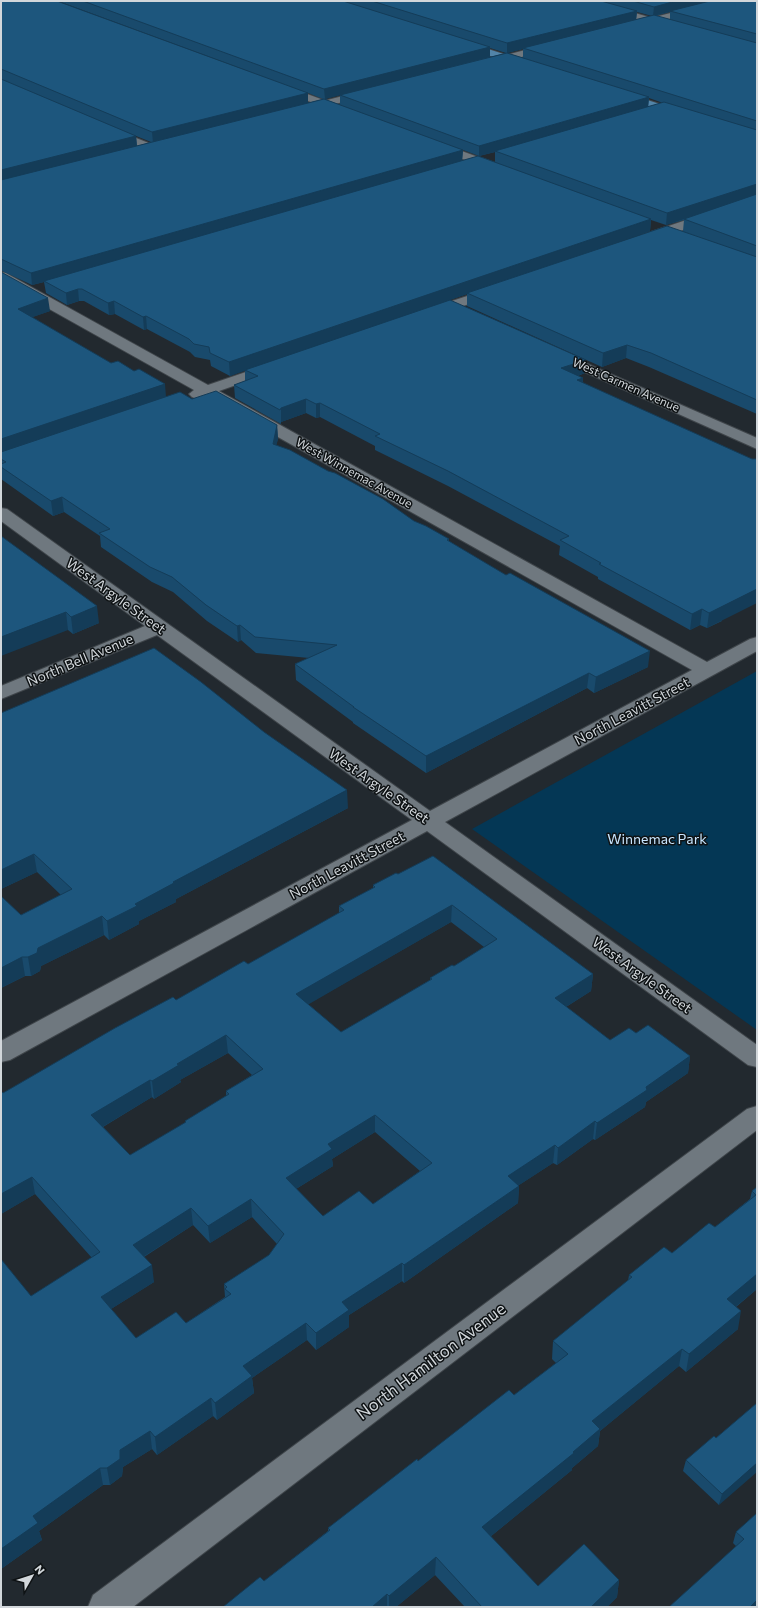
<svg xmlns="http://www.w3.org/2000/svg" width="758" height="1608" viewBox="0 0 758 1608" font-family="Commissioner,sans-serif">
<rect width="100%" height="100%" fill="#22292f"/>
<!-- green -->
<path fill="#043755" d="M757,671v359l-285,-201z"/>
<g fill="none" stroke-linecap="round" stroke-linejoin="round">
<defs>
<path id="minor" d="M577,1h15l82,23 2,2 -5,3 -3,-1 -89,-25z
M280,84l68,25 1,2 -5,3 -4,-1 -64,-24 -1,-2z
M109,127l47,19 2,2 -2,2h-8l-43,-18 -2,-2 2,-2z
M434,141l69,25 2,3 -2,3h-8l-65,-26 -2,-2 2,-2z
M757,196v8l-105,37h-10l-1,-3 1,-3z
M1,272l5,1 202,112 61,-21 5,-2 5,2 3,3 -3,3 -60,21 488,271 43,-23 7,-2v14l-312,171 312,223v22l-9,-2 -321,-234 -417,229 -9,2v-21l411,-221 -255,-185 -156,64v-13l144,-60 -144,-105v-13l6,1 423,302 262,-141 -487,-274 -8,3 -5,-2 -3,-3 5,-4 -193,-108z
M495,287l5,1 2,3 -2,3 -71,23 -5,-1 -2,-3 2,-3z
M558,351l199,87v11l-204,-91 -2,-3 2,-3z
M757,1106v24l-624,477h-45l5,-12 654,-486z"/>
<path id="secondary" d="M718,1h16l-2,2 -98,25 -5,-3 2,-2z
M552,43l5,3 -1,2 -69,18 -5,-3 1,-2z
M370,89l5,3 -1,2 -70,18 -5,-3 1,-2z"/>
<path id="primary" d="M463,41l66,21 1,2 -5,3 -4,-1 -61,-20 -2,-2 2,-2z
M619,91l66,21 2,2 -2,2h-8l-62,-20 -1,-2 1,-2z"/>
</defs>
<!-- minor casing -->
<use href="#minor" stroke="#3f454a" stroke-width="2"/>
<!-- secondary casing -->
<use href="#secondary" stroke="#3f454a" stroke-width="2"/>
<!-- primary casing -->
<use href="#primary" stroke="#3f454a" stroke-width="2"/>
<!-- minor -->
<use href="#minor" fill="#6f787f" fill-rule="evenodd"/>
<!-- secondary -->
<use href="#secondary" fill="#6f787f" fill-rule="evenodd"/>
<!-- primary -->
<use href="#primary" fill="#5284a8" fill-rule="evenodd"/>
</g>
<!-- wall -->
<path fill="#194a6c" fill-rule="evenodd" d="M1,1l247,70 -190,-70h699v413l-108,-47 -23,-9 -24,9 -135,-61v-12l-69,24 187,55 -7,3 5,2v5l139,238 -15,7 -7,-3 -10,5 -92,-51v-2l-39,-22 1,-9 -112,-60 -73,-36v-4l-55,-29 -4,1 -10,-5 -25,9v2l-46,-26 -1,-13 11,-4v-11l-15,6 -19,-10 -1,-6 -15,-3 -5,-5 -43,-23 -3,1 -29,-16 -6,1 -25,-14h-5l-12,4 -21,-12 -2,-11 -12,3 -30,-14h-1zM637,12l15,4 -16,4zM670,12v8l-15,-4zM490,48l16,5 -16,4zM523,49v9l-16,-5zM308,93l15,6 -15,4zM340,95v10l-15,-6zM649,98l14,5 -15,4zM136,136l15,6 -14,4zM463,150l16,6 16,-4v10l-33,-1zM651,220l15,5 18,-5 -1,11 -157,43 124,-43z
M1,272l49,39 -18,6 134,80 26,2 85,26 1,14 -2,6 138,76 35,18v2l199,126 -54,26 -7,-5 -161,85 -73,-50v-1l-57,-42 -1,-16 14,-6 -53,-5 -15,-13 -3,2 -31,-21 -34,-29 -21,-10 -51,-35 -1,-11 -36,-24 -11,4 -52,-37z
M1,536l98,87 -26,11 -5,-4z
M1,713l347,95 -172,91v3l-37,19v3l-30,16 -5,-5 -63,31 -1,5 -9,5h-6l-24,12 20,-73 40,-20 -24,-23 -36,17z
M398,874l195,100 -2,17 -25,16 44,33 26,-7 54,23 -2,17 -42,29 -1,5 -50,33 -2,-1 -36,26 -4,-2 -34,22 -1,18 -114,80 -2,-2 -53,34v12l-33,23 -9,-10 -55,38 2,15 -37,27 -4,-4 -56,39 -5,-6 -29,18 -1,9 -12,9h-7l-64,46 3,9 -41,29 30,-273 61,-38 -57,-64 -34,20v-123l2,2 173,-93 72,-36 91,-51v-7l34,-18v-3zM451,922l33,25 -30,19 -24,12v2l-89,52 -33,-28zM228,1053l24,22 -26,16v5l-41,25v2l-55,32 -27,-28 49,-30 2,2 27,-17 -1,-2zM375,1132l45,39 -47,33 -50,12 -27,-27 37,-23 -1,-7zM252,1217l25,27 -8,11 -45,29 1,13 -39,26 -50,15 -25,-29 43,-27 -10,-25 49,-32 17,18z
M757,1187v102l-21,18 2,22 -52,43 -7,-6 -79,65 -2,15 -26,22v2l-82,67 48,49 81,-6 -2,17 -10,10h-142l-30,-32 -39,32h-173l41,-26 64,-50v-3l90,-67 96,-66 42,-32 -4,-4 1,-18 75,-60 1,-6 43,-22 43,-26 35,-28 2,-8z
M757,1403l-38,102 -36,-34 3,-11 30,-22z
M757,1513v94l-21,-61 -3,-3 3,-11z"/>
<!-- shaded-wall -->
<path fill="#143c58" d="M676,1h36l-59,15 1,-9z
M637,11l-1,9 -129,33v-10z
M490,47v10l-165,42 -1,-10z
M308,93v11l-155,39 -1,-11z
M649,97l-1,11 -153,43v1l-16,4v-10z
M136,136l1,11 -136,34v-11z
M463,150l-1,11 -418,120v1l-12,3 -1,-12z
M757,184v11l-91,30 1,-12z
M651,219l-1,12 -420,145 -1,-14z
M78,289l1,12 -12,4 -1,-12z
M48,298l2,13 -31,11 -1,-13z
M114,301l1,13 -6,1 -1,-12z
M146,316l1,13 -3,1 -1,-13z
M627,345l-1,13 -24,9 1,-14z
M586,360l-1,13 -25,9 1,-14z
M583,378l-1,13 -5,-11z
M165,384l1,13 -165,56v-14z
M306,399v14l-25,9v2v-16z
M320,403v14l-4,1v-14z
M277,425l1,14 -5,20v-15z
M62,497l2,15 -11,4 -2,-15z
M757,589v14l-50,25 2,-15z
M97,606l2,17 -26,11 -2,-17z
M702,609l-2,16 -10,5 2,-16z
M66,612l2,18 -67,26v-19z
M240,625l1,15 -3,2 -1,-16z
M650,651l-2,16 -54,26 2,-16z
M589,673l-2,15 -161,85v-17z
M347,790l1,18 -172,91v3l-37,19v3l-30,16 -2,-19 28,-17 38,-22z
M34,854l3,18 -36,17v-19z
M452,905l-1,17 -154,89 -1,-17z
M102,916l2,19 -63,31 -1,5 -9,5 -3,-19 10,-9z
M22,957l3,19 -24,12v-20z
M593,974l-2,17 -38,24 2,-17z
M226,1035l2,18 -48,27 1,2 -27,17 -2,-18 25,-17z
M690,1056l-2,17 -42,29 -1,5 -50,33 2,-17 49,-36z
M150,1080l2,17 -58,35 -3,-17z
M375,1115v17l-43,27 1,7 -47,29v-17l42,-34z
M595,1121l-2,18 -36,26 1,-17z
M555,1145l-2,18 -46,30 1,-17z
M32,1177l3,17 -34,20v-20z
M519,1186l-1,17 -114,80v-18z
M251,1199l1,18 -42,26 -2,-17z
M191,1208l2,17 -58,37 -2,-17z
M402,1263v18l-53,34v12l-33,23v-17l26,-31z
M152,1265l2,17 -51,32 -2,-17z
M757,1274v15l-34,28 4,-18z
M741,1311l-3,18 -52,43 3,-18z
M306,1323l1,17 -55,38 2,15 -37,27 -2,-17 28,-37z
M682,1349l-3,17 -79,65 -2,15 -26,22v2l-92,75 2,-18 91,-75 19,-31z
M211,1398l2,18 -56,39 -2,-18z
M150,1431l2,18 -29,18 -1,9 -12,9 -3,-17 13,-18z
M757,1463v9l-38,33 3,-11z
M100,1468l3,17 -64,46 3,9 -41,29v-20l32,-33z
M436,1557l-1,18 -39,32h-7v-11z
M619,1580l-2,17 -10,10h-16z
M387,1594v13h-15z
M757,1600v7h-7z"/>
<!-- building -->
<path fill="#1d567d" stroke="#143c58" fill-rule="evenodd" d="M1,1h56l251,92 -156,39 -151,-63z
M83,1h260l147,46 -166,42z
M372,1h229l36,10 -130,32z
M633,1h43l-22,6z
M710,1h47v33l-87,-23z
M654,15l103,28v78l-234,-73z
M507,53l142,44 -170,49 -139,-51z
M1,79l135,57 -135,34z
M324,99l139,51 -432,123 -30,-14v-79z
M664,102l93,28v54l-90,29 -172,-62z
M478,156l173,63 -422,143 -19,-9 -1,-6 -15,-3 -5,-5 -43,-23 -3,1 -29,-16 -6,2 -26,-14h-4l-12,4 -22,-12z
M757,194v52l-73,-27z
M667,226l90,31v143l-106,-47 -24,-8 -24,8 -136,-60z
M1,272l47,26 -30,11 93,54 7,-2 16,10 5,-2 26,15 -164,55z
M450,300l136,60 -25,8 22,10 -6,2 175,79h5v130l-48,24 -7,-4 -10,5 -93,-50 2,-1 -41,-23 9,-4 -121,-65 -73,-35 5,-2 -60,-31 -4,1 -10,-5 -25,9 -1,2 -46,-25 24,-9 -13,-6z
M216,391l61,34 -4,19 17,6 38,21 7,2 48,26 31,22 12,5 23,13 -2,1 59,35 4,-2 140,78 -54,26 -7,-4 -163,83 -73,-49h1l-59,-43 42,-19 -82,-8 -15,-12 -3,1 -31,-21 -34,-28 -22,-10 -51,-34 11,-4 -48,-32 -11,4 -50,-34v-3l5,-2 -5,-3v-7l179,-60 12,7z
M1,536l96,70 -26,11 -5,-5 -65,25z
M154,648l47,34 63,50 83,58 -174,92 1,1 -39,21 2,2 -30,15 -5,-5 -64,32 -1,5 -9,4h-6l-21,11v-72l20,19 51,-26 -38,-35 -33,16v-157z
M433,856l160,118 -38,24 55,42 19,-12 7,5 12,-8 42,31 -44,31 1,3 -50,33 -2,-2 -37,27 -3,-3 -47,31 11,10 -115,79 -2,-2 -60,39 7,8 -33,23 -10,-10 -63,43 9,10 -37,27 -4,-5 -56,39 -5,-6 -30,19v9l-13,9h-7l-67,48 5,7 -37,26v-290l30,37 69,-44 -68,-75 -31,17v-103l2,2 112,-65 58,-31 3,3 68,-39 4,3 96,-54 -5,-4 36,-19 -2,-2 23,-12 2,1zM452,905l45,34 -43,27 -2,-1 -22,13 2,1 -91,53 -45,-38zM226,1035l37,34 -37,22 3,3 -44,27 1,1 -56,33 -39,-40 59,-35 2,1 27,-16 -2,-1zM375,1115l57,48 -59,41 -14,-13 -36,25 -37,-38 46,-29 -4,-5zM251,1199l33,35 -15,21 -45,29 3,3 -2,2 6,5 -45,29 -10,-11 -40,26 -35,-41 51,-32 -19,-20 58,-37 17,18z
M757,1187v87l-30,25 14,12 -52,43 -7,-5 -90,72 8,8 -27,23 1,1 -92,74 56,59 46,-42 35,36 -28,27h-109l-46,-50 -47,39 -2,-2 -15,13h-149l37,-30 4,4 66,-51 -2,-2 89,-69 1,2 91,-71 5,5 54,-41 -15,-13 79,-64 -3,-2 35,-28 8,6 37,-30 6,4 41,-32 -4,-4z
M757,1403v60l-35,31 -36,-34 28,-24 2,2z
M757,1513v87l-7,7h-81l75,-68 -8,-7z"/>
<g text-anchor="middle" stroke-width="3" stroke-linejoin="round" paint-order="stroke">
<!-- far-street labels -->
<g font-size="12" fill="#d2d7db" stroke="#0e1214">
<text transform="translate(626 385) rotate(24)" y="4">West Carmen Avenue</text>
<text transform="translate(354 473) rotate(29)" y="4">West Winnemac Avenue</text>
</g>
<!-- street labels -->
<g font-size="14" fill="#d2d7db" stroke="#0e1214">
<text transform="translate(116 596) rotate(36)" y="5">West Argyle Street</text>
<text transform="translate(80 660) rotate(-23)" y="5">North Bell Avenue</text>
<text transform="translate(632 711) rotate(-28)" y="5">North Leavitt Street</text>
<text transform="translate(379 786) rotate(35)" y="5">West Argyle Street</text>
<text transform="translate(347 865) rotate(-28)" y="5">North Leavitt Street</text>
<text transform="translate(642 975) rotate(36)" y="5">West Argyle Street</text>
</g>
<!-- park labels -->
<g font-size="14" fill="#c7e5fe" stroke="#0e1214">
<text x="657" y="844">Winnemac Park</text>
</g>
<!-- near-street labels -->
<g font-size="17" fill="#d2d7db" stroke="#0e1214">
<text transform="translate(431 1361) rotate(-37)" y="6">North Hamilton Avenue</text>
</g>
</g>
<!-- border -->
<rect width="758" height="1608" fill="none" stroke="#d2d7db" stroke-width="4"/>
<!-- north arrow -->
<g transform="translate(32 1576) rotate(51)" stroke="#0e1214" stroke-width="3" paint-order="stroke">
<path d="M0-3L7 15L0 10L-7 15Z" fill="#d2d7db"/>
<text y="-6" font-size="11" font-weight="bold" text-anchor="middle" fill="#d2d7db">N</text>
</g>
</svg>
